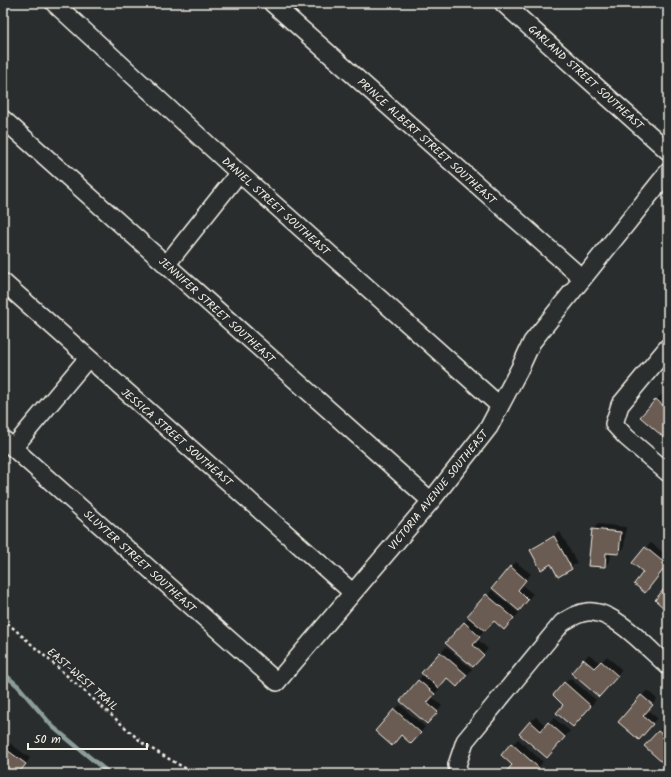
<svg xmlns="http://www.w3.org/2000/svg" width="671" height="777" viewBox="0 0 671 777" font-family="Kalam,sans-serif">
<rect width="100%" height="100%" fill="#2a2d2e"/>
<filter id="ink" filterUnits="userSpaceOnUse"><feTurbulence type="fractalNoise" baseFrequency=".025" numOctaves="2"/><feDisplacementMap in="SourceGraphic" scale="8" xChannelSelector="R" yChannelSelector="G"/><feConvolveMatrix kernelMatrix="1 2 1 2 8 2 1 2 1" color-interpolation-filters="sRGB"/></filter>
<g filter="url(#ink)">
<!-- shadow -->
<path fill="#0007" d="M665,392l3,3v45l-12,-40z
M598,524l28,3 -2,21 -6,5 -7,-1 -1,9 -6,5 -11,-37z
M560,532l17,31 -19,12 -7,-12 -20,-13 5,-5z
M651,543l17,13v8l-18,22 -6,-14 1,-24z
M516,562l15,12 -9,11 11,9 -14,15 -8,-42z
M492,590l27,23 -10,10 -15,-3 -17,19 11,10 -10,11 -14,-37z
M446,647l26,22 -9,11 -15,-3 -10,10 1,2 -7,8 10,9 -10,12 -31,-17z
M589,654l11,9 7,-7 15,14 -17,20 -32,-18z
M570,678l26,22 -18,21 -13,-16 -1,-22z
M647,690l10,9 -9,11 9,8 -13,15 -25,-11z
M400,705l25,22 -8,10 -23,-27z
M3,708l5,4 -5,5z
M536,717l10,9 8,-8 16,13 -18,20 -22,-29z
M664,726l4,3v32l-22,-15z
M3,738l27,20 -11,16h-16z
M518,739l25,23 -11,12h-26l7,-9 -11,-10z"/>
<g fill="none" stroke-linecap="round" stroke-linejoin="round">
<!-- stream -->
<path stroke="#8c9e9c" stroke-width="4.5" d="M3,673l15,13 35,41 57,47"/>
</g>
<!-- building -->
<path fill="#6b5c52" stroke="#f4f1e8" d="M656,399l12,11v31l-28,-24z
M592,529l29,3 -2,22 -13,-1 -1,14 -17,-1z
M554,536l18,33 -14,8 -7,-13 -10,6 -11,-20z
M645,547l22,18 -22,28 -11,-9 9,-12 -11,-9z
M510,566l16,14 -8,10 10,10 -9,11 -27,-23z
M668,584v24l-2,2 -11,-10z
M486,594l28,24 -10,12 -10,-9 -9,10 -18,-15z
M464,622l16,15 -7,8 11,10 -11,12 -28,-24z
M440,652l27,23 -10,12 -10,-9 -8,10 -18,-15z
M583,659l11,9 7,-7 17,15 -19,21 -28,-24z
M418,680l17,14 -8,9 11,9 -11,12 -27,-23z
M564,682l27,24 -18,21 -17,-14 7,-8 -10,-10z
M641,695l12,10 -10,11 10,8 -14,16 -21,-18z
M394,709l27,24 -10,11 -10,-9 -9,11 -17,-15z
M530,721l11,10 7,-9 17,15 -18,21 -28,-24z
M658,731l10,7v24l-3,3 -21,-19z
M511,743l28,25 -6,6h-29l8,-9 -11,-10z
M3,747l23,17 -8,10h-15z"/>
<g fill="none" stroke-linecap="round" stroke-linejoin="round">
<defs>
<path id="minor" d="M54,3l185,170 261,233
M272,3l310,275
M503,3l165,148
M3,119l428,382
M166,265l73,-92
M3,282l349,310
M668,347l-48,58 -6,19 12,13 42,36
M3,439l274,243 154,-181 58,-74 31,-59 12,-26 136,-170
M13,448l75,-90
M459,774l-2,-9 8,-24 97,-118c8,-5 15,-10 25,-11 27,-3 62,38 81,54"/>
</defs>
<!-- minor casing -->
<use href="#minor" stroke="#f4f1e8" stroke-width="20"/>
<!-- path -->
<path stroke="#f4f1e8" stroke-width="2.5" stroke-dasharray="3 3" stroke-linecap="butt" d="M3,619l142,126 50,29"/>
<!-- minor -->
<use href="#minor" stroke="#2a2d2e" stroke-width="17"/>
</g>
</g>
<g text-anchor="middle" stroke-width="3" stroke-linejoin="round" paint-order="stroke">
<!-- street labels -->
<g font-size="11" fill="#f4f1e8" stroke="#2a2d2e">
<text transform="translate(586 77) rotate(42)" y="4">GARLAND STREET SOUTHEAST</text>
<text transform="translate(427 141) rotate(42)" y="4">PRINCE ALBERT STREET SOUTHEAST</text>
<text transform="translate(276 206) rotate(42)" y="4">DANIEL STREET SOUTHEAST</text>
<text transform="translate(217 310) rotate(42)" y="4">JENNIFER STREET SOUTHEAST</text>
<text transform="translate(177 437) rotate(41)" y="4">JESSICA STREET SOUTHEAST</text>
<text transform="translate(438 490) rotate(-51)" y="4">VICTORIA AVENUE SOUTHEAST</text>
<text transform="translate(140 561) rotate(42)" y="4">SLUYTER STREET SOUTHEAST</text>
<text transform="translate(83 679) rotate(41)" y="4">EAST-WEST TRAIL</text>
</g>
</g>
<!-- margin -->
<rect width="671" height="777" fill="none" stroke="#2a2d2e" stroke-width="16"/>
<rect x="8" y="8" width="655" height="761" fill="none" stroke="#f4f1e8" stroke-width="1.5" filter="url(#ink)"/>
<!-- scale -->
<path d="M28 743v6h119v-6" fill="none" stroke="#f4f1e8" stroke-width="2"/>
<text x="34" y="743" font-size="12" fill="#f4f1e8" stroke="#2a2d2e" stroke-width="3" paint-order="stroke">50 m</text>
</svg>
